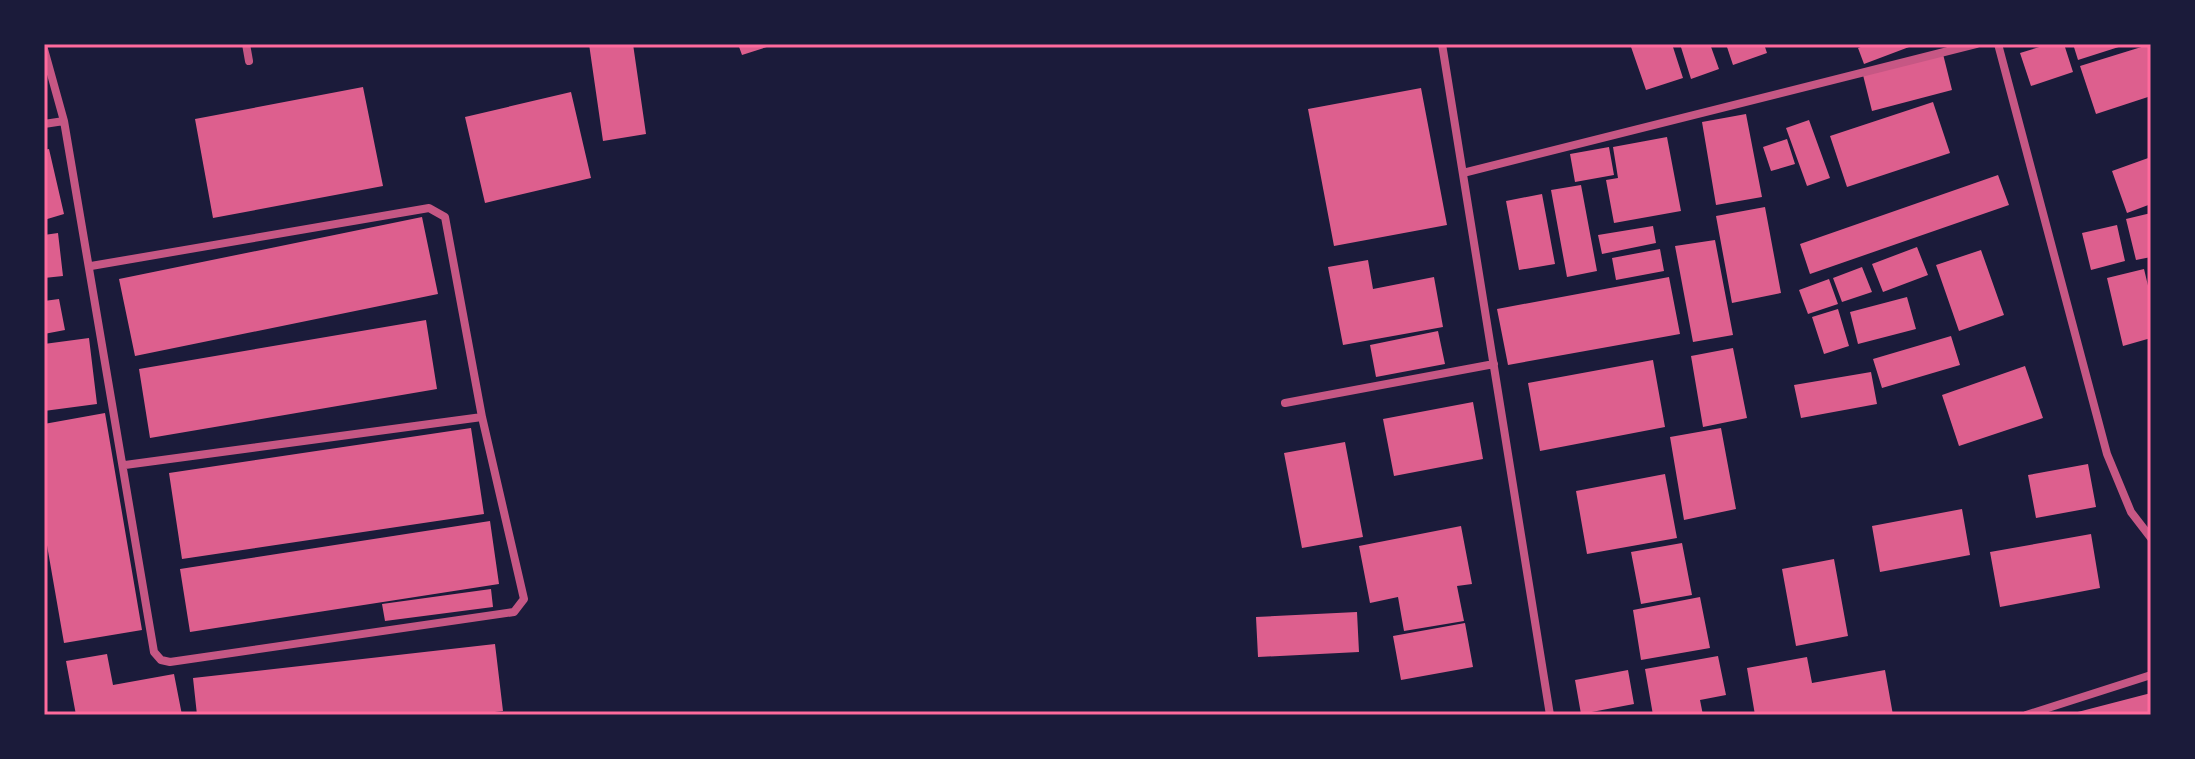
<svg xmlns="http://www.w3.org/2000/svg" width="2195" height="759" viewBox="0 0 2195 759" font-family="Karla,sans-serif">
<rect width="100%" height="100%" fill="#1b1b3a"/>
<!-- building -->
<path fill="#dd5f8e" d="M589,44h44l13,90 -43,7z
M738,44h35v1l-31,10z
M1630,44h42l11,34 -37,12z
M1680,44h30l9,25 -28,10z
M1726,44h38l3,9 -34,12z
M1868,44h49l-53,20 -6,-16z
M2049,44h15l9,28 -42,14 -11,-33z
M2073,44h52v1l-47,15z
M2151,44v52l-55,18 -16,-48z
M1943,54l9,36 -80,21 -9,-36z
M363,87l20,99 -170,32 -18,-99z
M1421,88l26,137 -113,21 -26,-137z
M571,92l20,86 -106,25 -20,-86z
M1933,102l17,51 -103,34 -17,-51z
M1746,114l16,83 -46,8 -14,-83z
M1809,120l21,58 -23,8 -21,-58z
M1667,137l14,74 -67,12 -8,-43 12,-2 -5,-31z
M1787,139l8,25 -24,7 -8,-24z
M1609,147l5,28 -39,7 -5,-28z
M49,149l15,65 -20,6v-70z
M2151,157v47l-24,9 -15,-42z
M1998,175l11,30 -199,69 -10,-30z
M1581,185l16,86 -30,6 -16,-87z
M1542,194l13,70 -36,6 -13,-69z
M1765,207l16,86 -49,10 -16,-87z
M2151,213v44l-15,3 -10,-41z
M422,217l16,77 -303,62 -16,-77z
M2117,225l8,36 -34,9 -9,-37z
M1653,226l3,17 -54,11 -4,-19z
M58,233l5,43 -19,2v-43z
M1715,240l18,95 -40,7 -18,-96z
M1917,247l11,28 -45,17 -11,-28z
M1660,249l4,22 -48,9 -4,-22z
M1981,250l23,65 -45,16 -23,-66z
M1368,260l5,29 61,-12 9,50 -100,18 -15,-78z
M1862,267l10,25 -30,10 -9,-24z
M2144,269l7,29v40l-28,8 -16,-68z
M1669,277l11,57 -172,31 -11,-56z
M1829,279l9,25 -30,10 -9,-24z
M1907,297l9,32 -58,15 -8,-32z
M59,299l6,31 -21,4v-33z
M1838,309l11,37 -25,8 -12,-37z
M426,320l11,69 -287,49 -11,-69z
M1438,331l7,33 -69,13 -6,-32z
M1951,336l9,29 -78,23 -9,-29z
M89,338l8,66 -53,7v-67z
M1733,348l14,70 -44,9 -12,-71z
M1653,360l12,67 -125,24 -12,-68z
M2025,366l18,52 -84,28 -17,-51z
M1871,372l6,32 -76,14 -7,-33z
M1473,402l10,57 -89,17 -11,-57z
M105,413l37,217 -78,13 -20,-115v-104z
M471,428l13,86 -302,45 -13,-86z
M1721,428l15,81 -52,11 -14,-83z
M1345,442l18,95 -61,11 -18,-95z
M2088,464l8,43 -60,11 -8,-43z
M1665,474l12,64 -90,16 -11,-63z
M1962,509l8,46 -90,17 -8,-46z
M490,521l9,63 -309,48 -10,-63z
M1461,526l11,58 -15,2 7,35 -60,10 -6,-34 -28,6 -11,-57z
M2091,534l9,54 -100,19 -10,-55z
M1682,543l10,52 -51,9 -10,-52z
M1834,559l14,77 -52,10 -14,-77z
M491,589l2,18 -108,14 -3,-17z
M1700,597l10,51 -69,12 -8,-50z
M1357,612l2,40 -101,5 -2,-40z
M1465,623l8,44 -72,13 -8,-44z
M495,644l8,67 -33,4h-273l-4,-37z
M107,654l6,31 61,-11 8,41h-106l-10,-54z
M1718,656l8,39 -26,5 3,15h-50l-8,-46z
M1807,657l5,26 73,-13 8,45h-138l-8,-47z
M1628,670l6,34 -53,10 -6,-34z
M2151,693v22h-81v-1z"/>
<g fill="none" stroke-linecap="round" stroke-linejoin="round">
<!-- minor -->
<path stroke="#c65784" stroke-width="8" d="M246,44l3,17
M1442,44l108,671
M1998,44l109,410 24,58 20,26
M44,49l20,72 90,531 7,8 9,2 344,-50 10,-13 -42,-182 -37,-200 -16,-9 -338,58
M44,124l20,-3
M1463,173l513,-129
M1285,403l209,-39
M125,465l357,-48
M2026,715l125,-40"/>
</g>
<!-- border -->
<rect width="2195" height="759" fill="none" stroke="#1b1b3a" stroke-width="92"/>
<rect x="46" y="46" width="2103" height="667" fill="none" stroke="#ff6b9d" stroke-width="3"/>
</svg>
